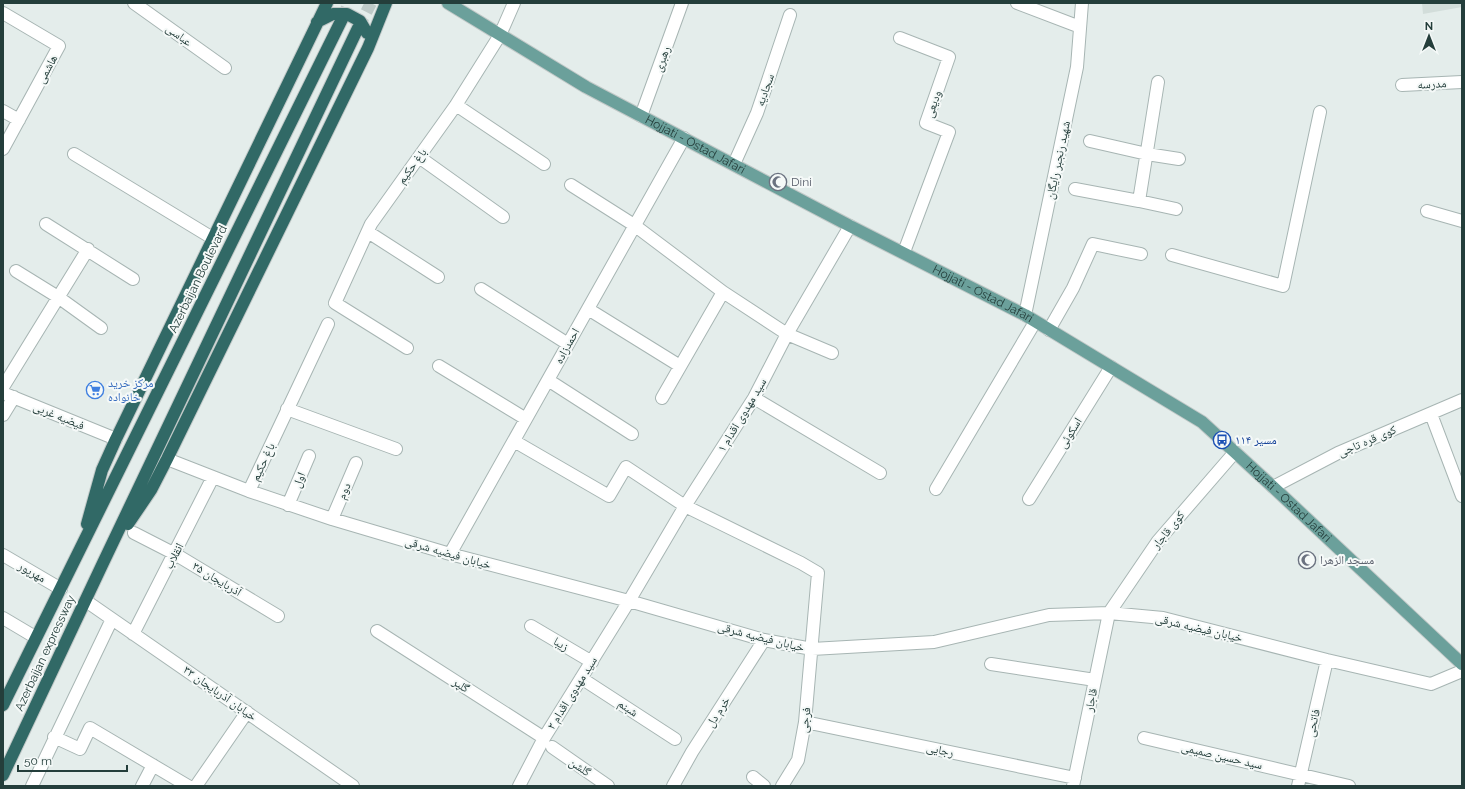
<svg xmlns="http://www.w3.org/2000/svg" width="1465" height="789" viewBox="0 0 1465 789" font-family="Raleway,'Noto Naskh Arabic',sans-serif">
<rect width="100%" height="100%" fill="#e4edeb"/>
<!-- built -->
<path fill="#d2ddda" d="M1422,3h40v4l-39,7z"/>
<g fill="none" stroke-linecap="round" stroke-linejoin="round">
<!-- highway-tunnel -->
<path stroke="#becac8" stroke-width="12" stroke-dasharray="12 6" stroke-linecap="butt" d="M342,19l7,-16
M358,28l13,-25"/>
<defs>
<path id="minor" d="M134,3l91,65
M1017,3l63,24
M3,13l56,33 -56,103
M900,38l49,19 -23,66 23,9 -45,120
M1402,85l60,-3
M456,105l88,59
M3,111l16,9
M641,116l41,-113
M1090,141l57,13 32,5
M74,154l140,85
M419,157l84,60
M734,164l23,-51 33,-98
M571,185l63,40 89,67
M1075,189l64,12 37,8
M1139,201l19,-119
M1427,211l35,10
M46,224l87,55
M368,232l70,45
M1172,255l111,31 37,-174
M16,271l42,26 43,31
M481,289l87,55
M588,309l92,57
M1025,315l52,-248 5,-64
M1049,330l24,-42 20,-44 48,10
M407,348l-72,-45 36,-79 85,-119 44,-70 14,-32
M439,366l87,53
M548,380l84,54
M3,387l85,-138
M3,393l113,46
M662,398l61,-106 64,42 45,19
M754,398l126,75
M287,409l109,40
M1431,414l31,82
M3,415l11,-18
M514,441l95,55 17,-29 59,39 116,57 17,10 -13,149 -7,38 -16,26
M167,459l82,32 83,28 118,35 179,47 135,39 48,9 122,-7 115,-27 60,-2 54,5 164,42 104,24 31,-13
M1273,487l65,-34 124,-53
M936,489l99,-167
M249,491l79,-167
M1029,499l82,-132
M288,505l21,-49
M332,519l24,-56
M134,533l41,21 103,62
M450,554l234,-416
M3,555l58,34
M86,601l267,185
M3,618l32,19
M531,626l61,36
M377,631l167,107
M133,634l80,-157
M991,664l104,16
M581,678l94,61
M805,722l270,56
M54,737l26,12 10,-21 98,58
M1144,738l205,48
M552,747l56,39
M753,777l11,9
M32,786l80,-167
M142,786l11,-21
M196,786l51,-74
M519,786l25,-48 85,-137 56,-95 69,-108 33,-64 63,-108
M673,786l19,-34 72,-112
M1073,786l36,-173 49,-72 77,-89
M1298,786l29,-126"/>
<g id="major">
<path id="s1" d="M448,3l138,84 264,139 175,89 177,107 71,65 189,177"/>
</g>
<path id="highway" d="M317,22l16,-8h14l13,7 7,12
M87,524l15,-54 14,-31 211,-436
M128,524l23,-34 16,-31 201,-411 18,-45
M3,705l339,-686
M3,775l100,-212 255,-535"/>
</defs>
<!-- minor casing -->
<use href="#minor" stroke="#a7b5b3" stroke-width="14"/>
<!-- major casing -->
<use href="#major" stroke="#c2c9c8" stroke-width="14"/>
<!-- highway casing -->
<use href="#highway" stroke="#c2c9c8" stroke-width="14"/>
<!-- minor -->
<use href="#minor" stroke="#fff" stroke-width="12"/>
<!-- major -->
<use href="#major" stroke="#6ba09b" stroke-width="12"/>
<!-- highway -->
<use href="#highway" stroke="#316966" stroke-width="12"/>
</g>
<!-- icons -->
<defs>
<symbol id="mosque-ring" viewBox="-11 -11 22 22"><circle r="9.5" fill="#f5f9f8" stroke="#6b7280" stroke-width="1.5"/><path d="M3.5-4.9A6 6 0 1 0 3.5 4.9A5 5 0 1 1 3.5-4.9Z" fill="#6b7280"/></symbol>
<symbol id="supermarket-ring" viewBox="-11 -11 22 22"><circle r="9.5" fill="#f5f9f8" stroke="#3f7fe0" stroke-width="1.5"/><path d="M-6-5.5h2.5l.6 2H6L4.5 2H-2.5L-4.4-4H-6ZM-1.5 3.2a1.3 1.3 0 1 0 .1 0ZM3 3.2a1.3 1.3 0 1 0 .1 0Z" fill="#3f7fe0"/></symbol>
<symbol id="bus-ring" viewBox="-11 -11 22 22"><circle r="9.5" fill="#f5f9f8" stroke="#1a4fb4" stroke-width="1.5"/><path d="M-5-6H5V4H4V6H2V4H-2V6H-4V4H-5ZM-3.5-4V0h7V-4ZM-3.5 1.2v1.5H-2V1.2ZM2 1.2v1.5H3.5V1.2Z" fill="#1a4fb4"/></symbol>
</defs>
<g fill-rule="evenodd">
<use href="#mosque-ring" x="768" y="172" width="20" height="20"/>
<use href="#supermarket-ring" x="85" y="380" width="20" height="20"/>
<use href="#bus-ring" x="1212" y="430" width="20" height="20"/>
<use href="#mosque-ring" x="1297" y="550" width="20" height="20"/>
</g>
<g text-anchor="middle" stroke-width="4" stroke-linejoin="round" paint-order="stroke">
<!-- street labels -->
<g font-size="12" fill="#243e3b" stroke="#f5f9f8">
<text transform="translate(179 35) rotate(36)" y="4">عباسی</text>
<text transform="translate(662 59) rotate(-70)" y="4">رهبری</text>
<text transform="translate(47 69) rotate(-61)" y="4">هاشمی</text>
<text transform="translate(1432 84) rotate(-3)" y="4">مدرسه</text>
<text transform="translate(765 90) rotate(-71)" y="4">سجادیه</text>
<text transform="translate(933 104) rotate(-71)" y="4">ودیعی</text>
<text dy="4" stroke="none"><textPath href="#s1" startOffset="285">Hojjati - Ostad Jafari</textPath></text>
<text transform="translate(1058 160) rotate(-78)" y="4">شهید رنجبر رایگان</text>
<text transform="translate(412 166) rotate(-54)" y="4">باغ حکیم</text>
<text transform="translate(198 279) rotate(-64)" y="4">Azerbaijan Boulevard</text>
<text dy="4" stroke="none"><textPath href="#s1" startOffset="609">Hojjati - Ostad Jafari</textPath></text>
<text transform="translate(567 346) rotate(-61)" y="4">احمدزاده</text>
<text transform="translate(742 415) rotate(-59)" y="4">سید مهدوی اقدام ۱</text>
<text transform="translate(59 416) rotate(22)" y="4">فیضیه غربی</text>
<text transform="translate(1070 433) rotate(-58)" y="4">اسکوئی</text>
<text transform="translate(1367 441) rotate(-23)" y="4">کوی قره تاجی</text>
<text transform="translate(263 462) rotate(-65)" y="4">باغ حکیم</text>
<text transform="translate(299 480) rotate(-67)" y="4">اول</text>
<text transform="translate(344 491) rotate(-67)" y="4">دوم</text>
<text dy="4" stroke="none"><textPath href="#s1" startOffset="981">Hojjati - Ostad Jafari</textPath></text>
<text transform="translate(1168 530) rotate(-51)" y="4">کوی قاجار</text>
<text transform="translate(448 553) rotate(16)" y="4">خیابان فیضیه شرقی</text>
<text transform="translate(174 556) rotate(-63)" y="4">انقلاب</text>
<text transform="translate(32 572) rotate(30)" y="4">مهرپور</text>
<text transform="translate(217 579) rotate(31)" y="4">آذربایجان ۳۵</text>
<text transform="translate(1199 628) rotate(13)" y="4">خیابان فیضیه شرقی</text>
<text transform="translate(761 637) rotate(14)" y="4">خیابان فیضیه شرقی</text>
<text transform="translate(561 644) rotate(31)" y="4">زیبا</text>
<text transform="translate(45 653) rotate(-65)" y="4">Azerbaijan expressway</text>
<text transform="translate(461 685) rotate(33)" y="4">گلپر</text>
<text transform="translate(220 693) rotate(35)" y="4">خیابان آذربایجان ۳۳</text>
<text transform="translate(572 693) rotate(-58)" y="4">سید مهدوی اقدام ۲</text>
<text transform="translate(1091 700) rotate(-78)" y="4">قاجار</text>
<text transform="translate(628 708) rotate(33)" y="4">شبنم</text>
<text transform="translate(718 712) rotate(-57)" y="4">خرم دل</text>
<text transform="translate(805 720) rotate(-82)" y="4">فرجی</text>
<text transform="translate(1313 723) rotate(-77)" y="4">فاتحی</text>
<text transform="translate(940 750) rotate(12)" y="4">رجایی</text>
<text transform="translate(1222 756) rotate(13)" y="4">سید حسین صمیمی</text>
<text transform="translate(580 767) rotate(34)" y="4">گلشن</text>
</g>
<!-- worship labels -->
<g font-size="12" fill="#5b616d" stroke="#f5f9f8" text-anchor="start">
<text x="791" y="186">Dini</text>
<text x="1320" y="564">مسجد الزهرا</text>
</g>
<!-- shop labels -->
<g font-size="12" fill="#366cbe" stroke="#f5f9f8" text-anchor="start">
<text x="108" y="387">مرکز خرید<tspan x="108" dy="14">خانواده</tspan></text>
</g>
<!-- transit labels -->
<g font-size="12" fill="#164399" stroke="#f5f9f8" text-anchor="start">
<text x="1235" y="444">مسیر ۱۱۴</text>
</g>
</g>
<!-- border -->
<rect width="1465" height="789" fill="none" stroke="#243e3b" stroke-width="8"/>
<!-- north arrow -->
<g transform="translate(1429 36)" stroke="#f5f9f8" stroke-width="3" paint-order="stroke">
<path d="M0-3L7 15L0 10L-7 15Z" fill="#243e3b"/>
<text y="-6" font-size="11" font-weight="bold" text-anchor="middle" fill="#243e3b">N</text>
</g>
<!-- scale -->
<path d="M18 765v6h109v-6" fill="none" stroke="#243e3b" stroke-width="2"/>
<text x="24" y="765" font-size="12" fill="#243e3b" stroke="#f5f9f8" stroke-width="3" paint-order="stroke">50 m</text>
</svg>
